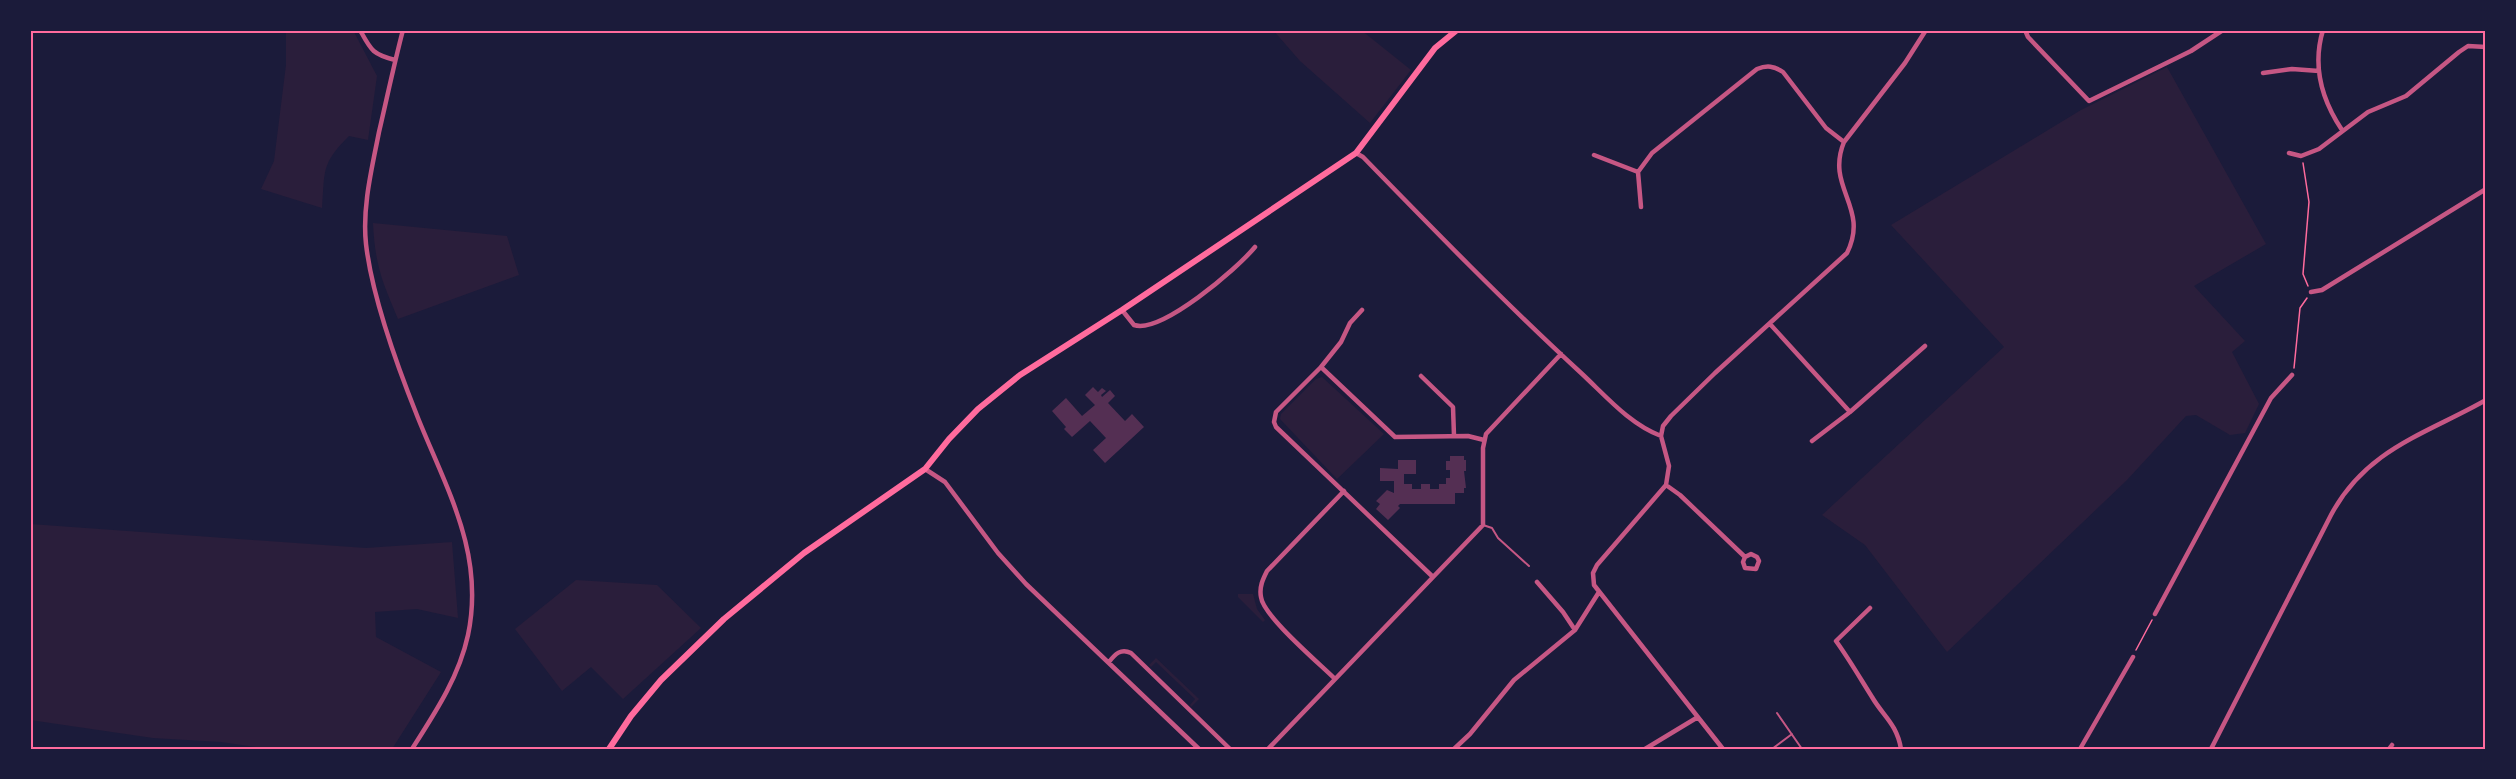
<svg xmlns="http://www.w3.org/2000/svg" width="2516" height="779" viewBox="0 0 2516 779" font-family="Overpass,sans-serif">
<rect width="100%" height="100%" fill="#1b1b3a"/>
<!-- green -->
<path fill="#2a1e3b" d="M286,30h67l24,46 -9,64 -19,-4c-28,28 -24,34 -27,72l-61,-19 13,-28 12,-96z
M1273,30h88l50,40 -41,53 -70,-62z
M2167,67l99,177 -72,42 51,55 -13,11 27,52 -14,29 -15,2 -34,-20 -10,1 -59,64 -180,172 -82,-107 -43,-30 182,-168 -113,-122 190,-115z
M373,223l134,13 12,39 -121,44c-16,-38 -23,-54 -25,-96z
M1322,377l62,57 -47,45 -57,-60 1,-5 35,-35z
M30,524l336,24 86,-6 6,76 -41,-9 -42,3 1,25 65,35 -49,77h-122l-49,-7 -68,-4 -123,-18z
M576,580l81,5 44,43 -78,71 -32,-32 -29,24 -47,-62z
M1238,594h15l4,15 8,11 -2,2 -25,-25z
M1156,658l43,41 -8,8 -1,-2 5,-6 -39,-37 -5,5 -2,-2z"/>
<!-- building -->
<path fill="#542f53" d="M1093,387l5,5 4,-4 4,3 -5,4 1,2 8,-7 5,6 -7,7 17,18 7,-7 12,13 -39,36 -12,-13 13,-12 -16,-17 -18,16 -8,-8 2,-2 -14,-16 14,-13 16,18 13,-11 -10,-10z
M1450,456h14v4h2v11h-2l2,17h-2v5h-9v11h-55l-2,2 2,2 -12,12 -12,-11 4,-5 -4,-3 11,-11 7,3v-12h-14v-13l18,1v-9h18v14h-12v10h8v5h9v-5h9v5h9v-5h7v-6h4v-8h-4v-9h4z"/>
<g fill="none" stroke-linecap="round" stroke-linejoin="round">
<!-- path -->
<path stroke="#ff6b9d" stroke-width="1.5" d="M2303,163l6,39 -6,72 5,12
M2294,368l6,-60 7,-10
M2136,650l16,-30"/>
<!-- service -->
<path stroke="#c65784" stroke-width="2" d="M1483,525l9,3 6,10 31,28
M1777,713l25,36
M1772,749l20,-15"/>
<!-- minor -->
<path stroke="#c65784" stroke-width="4.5" d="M360,30c11,20 12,24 35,30
M403,30c-9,34 -16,68 -24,102 -7,36 -17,75 -13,112 6,53 32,124 52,174 29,72 67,136 50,217 -9,42 -33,78 -56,114
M2025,30l3,7 61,64 102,-50 32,-21
M2323,30c-11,36 -1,70 19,100
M2263,73l29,-4 27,2
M1356,153l7,4c71,73 142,146 217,215 25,23 49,52 81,64
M2289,153l12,3 18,-7 49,-37 38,-16 53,-44 9,-6 18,1
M1594,155l44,17
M1641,207l-3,-35 14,-19 105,-84c10,-4 17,-3 26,3l43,56 18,14
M2311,292l11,-2 164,-101
M1122,310l12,15c27,9 103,-56 121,-78
M1770,324l80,88
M1321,367l20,-25 9,-19 12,-13
M1421,376l32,31 1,29
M1812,441l38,-29 75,-66
M925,469l20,13 53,71 28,31 173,165
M1666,485l14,10 65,62 6,-3 6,3 2,4 -3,8 -11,-1 -2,-6 2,-5
M1433,577l-157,-150 -2,-5 2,-10 45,-45 74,70 73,-1 16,4
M1537,582l26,30 12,18
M1870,608l-34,33c13,18 24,37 36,56 11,19 25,27 29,52
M2155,614l116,-216 21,-23
M1109,662c6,-8 12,-14 22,-9l99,96
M1335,679c-15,-15 -72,-63 -74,-82 -2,-10 2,-18 6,-26l77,-80
M1268,749l215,-224v-77l3,-14 75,-80
M1454,749l16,-15 44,-54 61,-50 24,-38
M1645,749l53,-32
M1723,749l-129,-164 -1,-12 4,-8 69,-80 3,-19 -8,-30 2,-10 8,-10 44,-43 132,-120c23,-46 -22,-65 -3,-111l61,-79 21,-33
M2080,749l53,-92
M2211,749l120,-234c35,-66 95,-81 155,-115
M2389,749l3,-4"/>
<!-- secondary -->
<path stroke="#ff6b9d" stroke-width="6" d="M609,749l22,-33 30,-36 63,-61 80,-66 121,-84 24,-30 29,-30 42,-34 102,-65 234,-157 79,-105 22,-18"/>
</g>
<!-- border -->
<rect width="2516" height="779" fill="none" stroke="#1b1b3a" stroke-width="63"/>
<rect x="32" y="32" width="2452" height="716" fill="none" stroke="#ff6b9d" stroke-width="2"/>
</svg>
